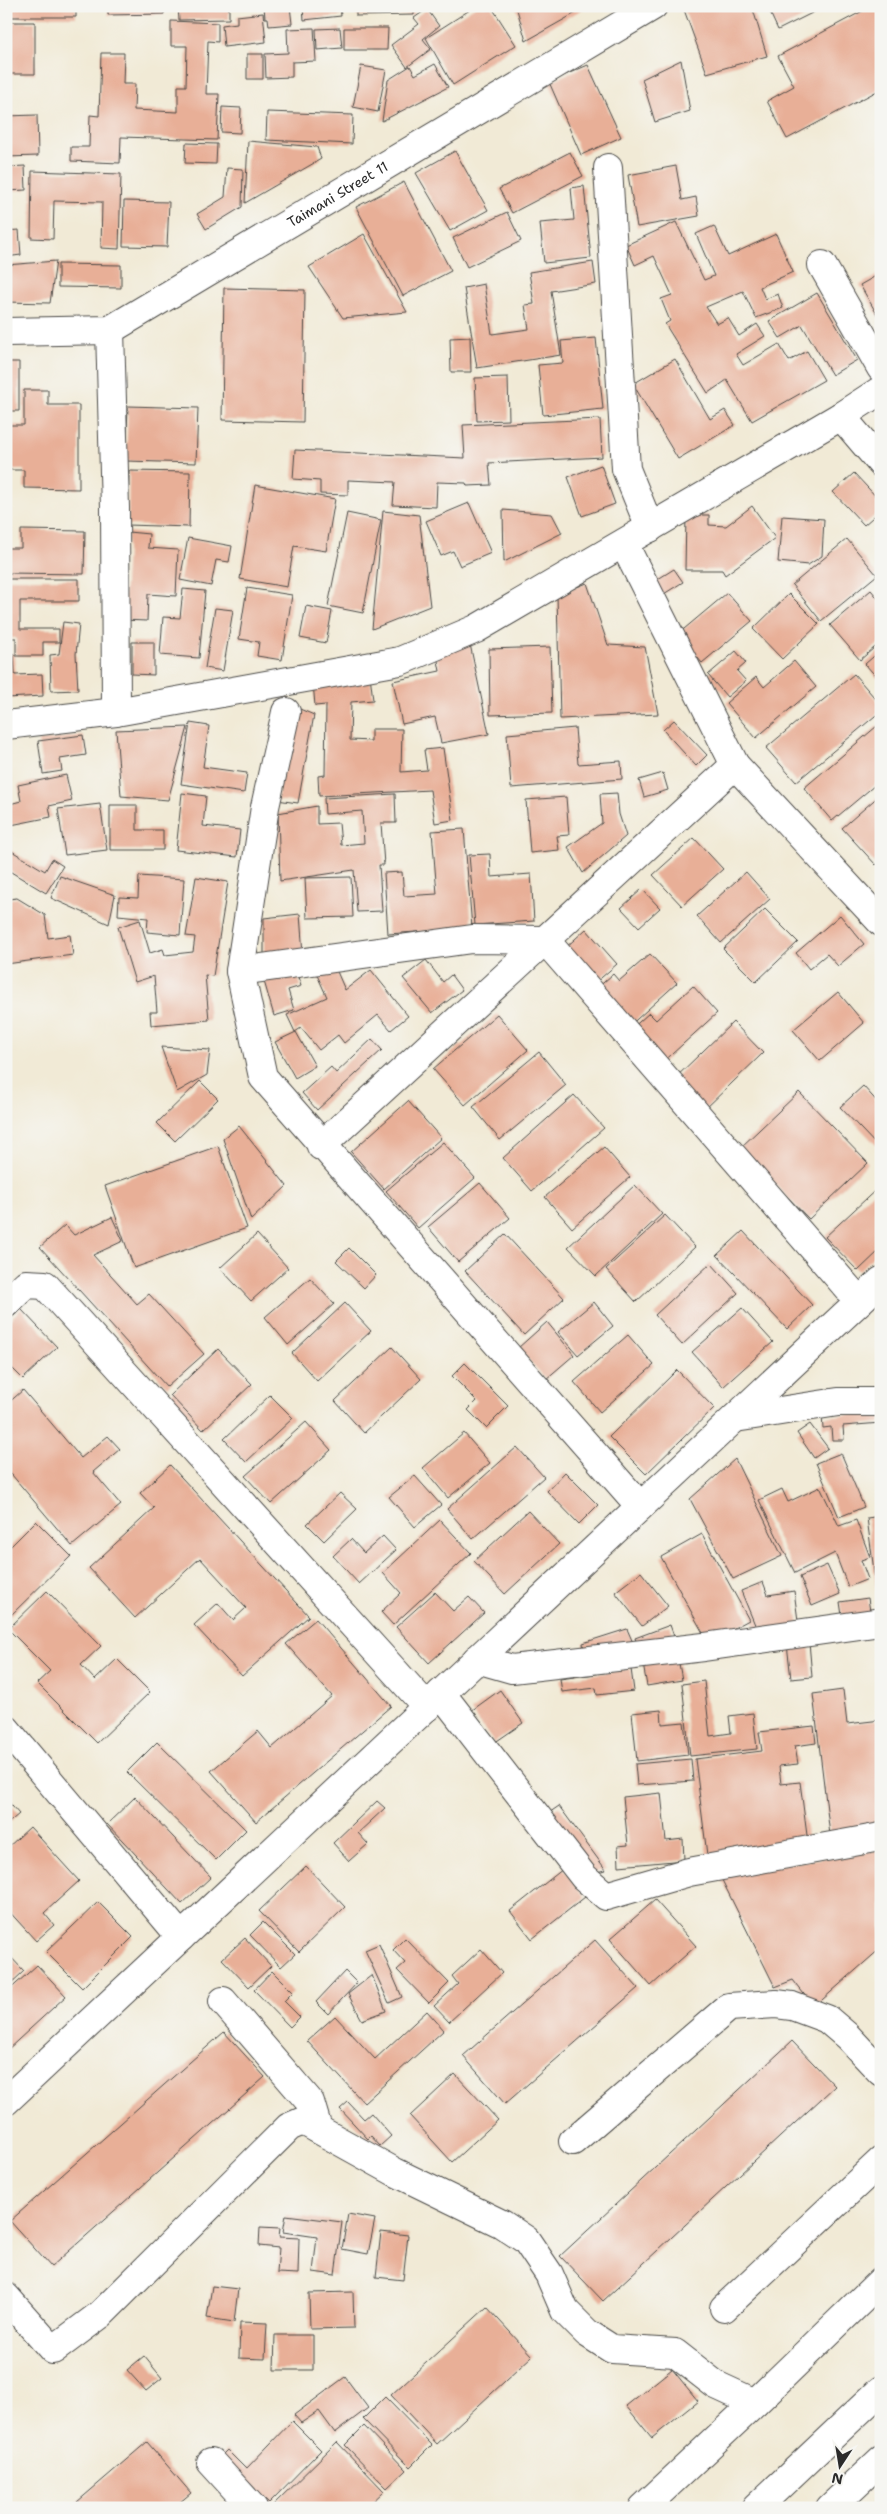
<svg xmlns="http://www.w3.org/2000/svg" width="887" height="2514" viewBox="0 0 887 2514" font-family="'Shantell Sans',sans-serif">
<rect width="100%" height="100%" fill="#f6f6f2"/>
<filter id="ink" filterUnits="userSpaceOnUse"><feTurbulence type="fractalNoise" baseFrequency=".02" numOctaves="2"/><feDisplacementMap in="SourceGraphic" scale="10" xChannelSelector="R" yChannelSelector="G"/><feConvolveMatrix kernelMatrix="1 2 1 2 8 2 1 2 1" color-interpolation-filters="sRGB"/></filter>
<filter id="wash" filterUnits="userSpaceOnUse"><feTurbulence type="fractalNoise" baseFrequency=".0096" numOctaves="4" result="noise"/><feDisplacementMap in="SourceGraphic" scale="20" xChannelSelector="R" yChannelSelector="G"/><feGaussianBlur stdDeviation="1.12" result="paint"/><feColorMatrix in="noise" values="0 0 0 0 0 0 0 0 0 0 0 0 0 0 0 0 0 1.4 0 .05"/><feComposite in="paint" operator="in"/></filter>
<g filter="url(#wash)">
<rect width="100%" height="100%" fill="#f1ead6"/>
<g id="blocks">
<!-- building -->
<path fill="#e8af97" d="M6,6h70v11h-70z
M108,6h56v8l-56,1z
M178,6h51v13l-50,1z
M264,6h26l2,18 -23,2 -1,-8h-3z
M303,6h37l1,10 -37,4z
M356,6h58v9l-58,1z
M476,6h15l25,39 -63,40 -27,-47z
M516,6h72l-62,35z
M752,6l15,50 -60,17 -24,-66z
M767,6h59l-48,24z
M872,6h9v83l-94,50 -20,-38 27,-15 -16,-30z
M427,9l12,17 -16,13 8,10 -24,18 -16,-22 28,-21 -5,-6z
M263,13l3,29 -42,5 -2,-22 15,-2v-7z
M171,21l47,2v19l-10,-1 -2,53h13l-2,46 -96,-3 -1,26 -49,-2v-14h18l1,-32 9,1 2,-63h23l-1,31h12l-1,26 44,2v-26h8l1,-40h-16z
M6,22h29v52h-29z
M314,28l2,33 -24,1v15l-26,1 -1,-24 23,-1 -1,-24z
M340,28l2,20 -25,2 -1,-21z
M344,28h44l-1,22h-43z
M247,54h16v25h-16z
M681,60l9,51 -35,11 -13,-43z
M435,64l13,23 -66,34 6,-41 22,-14 5,9z
M588,65l33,72 -40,18 -32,-73z
M361,66l25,4 -8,42 -25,-5z
M222,107l19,1 -1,25 -19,-1z
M267,112l86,3 -1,29 -86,-4z
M37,115l1,41 -32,1v-41z
M248,141l69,6 4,12 -76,44z
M186,143l31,1 -1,20 -31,-1z
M455,151l33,59 -38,21 -34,-58z
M570,152l13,24 -71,37 -13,-24z
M25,166l1,24 -20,1v-24z
M676,166l6,34 14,-3 3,19 -62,11 -9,-52z
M227,168l16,1 -1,38 -36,22 -9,-15 28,-17z
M32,171l89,3 -2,75 -18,-1 1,-46 -48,-1 -1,38 -22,-1z
M404,182l47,89 -48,25 -47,-89z
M584,186l7,72 -47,5 -4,-40 34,-3 -3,-32z
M124,201l45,1 -2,45 -44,-1z
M507,212l14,29 -54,26 -14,-29z
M676,222l28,58 10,-4 -18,-42 18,-8 14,30 48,-22 17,38 -33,15 5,12 13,-5 5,14 -27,10 -13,-27 -37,16 11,17 11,-6 11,18 18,-12 8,12 -29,18 7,11 36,-21 10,17 18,-10 17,29 -72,41 -25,-41 -19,13 -43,-69 5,-3 -9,-22 11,-4 -18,-39 -19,9 -9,-20z
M19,230l2,25 -15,2v-26z
M364,234l43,78 -64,6 -34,-51z
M56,261l-6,42 -44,-1v-37z
M593,262l3,22 -45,7 10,64 -84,13 -13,-80 20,-4 8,50 37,-5 -4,-24 9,-1 -5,-32z
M58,264l63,1v23l-63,-1z
M881,273v48l-21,-36z
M224,288l81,2 -2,132 -81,-2z
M817,293l40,67 -25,15 -30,-50 -22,13 -11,-17z
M470,337l1,35h-20l-1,-34z
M596,338l7,71 -60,6 -5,-50 25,-2 -2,-22z
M675,359l35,60 15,-9 10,15 -57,34 -45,-75z
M6,362h13v49h-13z
M508,377l1,43 -32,1 -2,-43z
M24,390h24v15h31v84l-55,-1v-18h-18v-45h18z
M128,406l70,2 -2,55 -70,-2z
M600,419l2,38 -113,6 2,22 -24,1 -1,-3 -29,-1 -1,25 -43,-2 2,-23 -47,-2v15l-28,-1v-13l-27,-2 2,-29 170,8 -2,-33z
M601,465l14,39 -33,12 -14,-39z
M129,471l61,1 -1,55 -61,-2z
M854,473l27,29v8l-17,15 -31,-33z
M255,485l80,14 -9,52 -32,-5 -7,41 -47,-8z
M469,503l22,50 -31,13 -7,-15 -12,5 -15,-35z
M752,506l23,32 -50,37 -3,-5h-37l1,-55h23v10l17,1z
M503,510l49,4 10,19 -58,29z
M383,511l36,4 11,91 -58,23z
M347,513l34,7 -18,93 -35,-7z
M782,516l42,3 -2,37 -14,9 -30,-3z
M21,530l64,1 -1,43 -78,-1v-25h15z
M128,532l21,2 -1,14 30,2 -2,46 -28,-2 -1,27 -24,-1z
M188,538l44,8 -3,16 -13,-2 -5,26 -31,-6z
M847,539l30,36 -56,46 -29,-36z
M674,569l9,13 -24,15 -9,-13z
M6,579h73v22h-59v28h39v13h-16v14h-27v-18h-10z
M587,583l21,62 37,2 13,67 -98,5 -3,-124z
M247,588l45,7 -10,65 -25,-4 2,-14 -20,-3z
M183,589l22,2 -6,67 -39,-3 3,-38 17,1z
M871,590l10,12v40l-21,18 -30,-35z
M727,593l25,28 -50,42 -24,-29z
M789,594l30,30 -37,35 -29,-30z
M306,606l26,5 -6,32 -26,-5z
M215,608l18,2 -10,61 -18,-3z
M63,622l16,2 -3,30 2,36 -27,1 -1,-36 9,-1z
M132,642h22v33l-22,-1z
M470,644l19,90 -48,9 -6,-26 -33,7 -9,-43 47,-10 -4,-20z
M550,647l2,66 -62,2 -1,-66z
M881,650v32l-16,-18z
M736,651l10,12 -9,8 9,10 -19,16 -19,-22z
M6,654h8l1,21 27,-1 1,22 -37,2z
M794,661l22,26 -60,51 -30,-35 30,-26 8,10z
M854,674l27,31v6l-85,71 -30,-34z
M370,675l3,25 -22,2 -1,38 21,1v-12h31l-1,43 26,-2 -3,-20 19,-2 10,72 -18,3 -5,-33 -111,6 -1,-20 7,-1 1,-70 -11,1 -2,-24z
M295,707l19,8 -16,88 -21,-3z
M674,720l33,35 -11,11 -33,-36z
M190,723l19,3 -6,41 44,6 -3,20 -63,-9z
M877,726l4,4v50l-49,41 -28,-33z
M188,727l-20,73 -47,-4 -5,-66z
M575,728l3,36 43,-3 1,18 -111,9 -4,-54z
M83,735l3,20 -26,4 2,12 -19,3 -5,-33z
M663,773l5,17 -24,7 -5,-17z
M66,775l6,26 -23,5 2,11 -45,9v-21l15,-4 -3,-16z
M182,793l24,3 -3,30 37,4 -3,27 -61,-7z
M617,793l2,21 7,22 -43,37 -15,-26 34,-24 -2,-29z
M395,794l1,29h-15l3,42h-5l3,46 -25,1 -3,-42 -74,11 -2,-68 39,-7v18l22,-1 2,22 23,-2 -2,-32 -37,3 -1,-16z
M881,794v66l-5,5 -34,-37z
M566,797l3,38 -12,1 2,14 -29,3 -4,-53z
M100,804l7,46 -42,5 -7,-46z
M110,805h27v25h26v20h-53z
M464,829l8,99 -84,6 -4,-61 18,-1 2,24 33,-2 -5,-63z
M694,838l29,31 -41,37 -29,-31z
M10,850l35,21 7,-12 11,7 -17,27 -40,-24v-13z
M490,854l1,23 40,-3 3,47 -59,4 -6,-70z
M746,872l24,27 -49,44 -24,-27z
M60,876l55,19 -6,29 -58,-26z
M139,876l45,3 -4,56 -33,-3 1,-14 -30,-3 1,-18 19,1z
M196,877l32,5 -15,94 -8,-1 4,45 -58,5 -1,-13h7l-3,-36 -19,6 -17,-55 22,-7 10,33 13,-4 2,6 28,-3 2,-15 -9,-1z
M351,877l2,40 -46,1 -2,-40z
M642,889l18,19 -21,19 -18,-19z
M6,890l3,9 8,-1 28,17 3,23 22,-3 3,20 -67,9z
M765,909l33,33 -42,40 -33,-33z
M300,914l3,41 -39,3v-40z
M840,915l24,29 -26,22 -11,-12 -18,15 -13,-16z
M586,929l31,35 -23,20 -31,-34z
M650,954l27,29 -50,45 -33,-37 19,-17 6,7z
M426,960l17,22 8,-7 11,15 -30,23 -29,-35z
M335,967l10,23 26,-20 37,46 -17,14 -13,-15 -34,28 -6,-8 -19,15 -18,-22 -6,4 -8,-17 40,-18 -10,-22z
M296,971l5,15 -13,4 6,20 -20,6 -10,-35z
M693,986l24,27 -57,52 -31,-34 20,-18 7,7z
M838,992l26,31 -44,38 -27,-31z
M497,1014l31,36 -63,55 -32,-36z
M733,1022l30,31 -62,60 -30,-31z
M296,1032l19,34 -20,12 -20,-36z
M372,1039l10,11 -65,60 -15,-17 29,-26 5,6z
M161,1047l49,3 -3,25 -30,17z
M539,1052l27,33 -66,55 -27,-33z
M200,1081l18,18 -43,42 -18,-18z
M863,1086l18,20v44l-41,-43z
M799,1092l69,71 -59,56 -69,-71z
M574,1095l30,33 -72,63 -29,-33z
M408,1101l33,37 -57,51 -33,-37z
M239,1126l48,60 -36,34 -28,-81z
M443,1142l32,36 -57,50 -32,-37z
M218,1146l29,82 -113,40 -29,-82z
M604,1147l26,30 -58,51 -27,-31z
M480,1183l30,35 -52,44 -30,-35z
M635,1185l27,29 -66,62 -28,-29z
M881,1185v64l-23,22 -33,-34z
M665,1215l30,32 -59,55 -30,-33z
M112,1217l11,24 -30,14 44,49 12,-10 55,60 -37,33 -127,-140 25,-22 9,10z
M743,1231l69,74 -25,24 -70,-74z
M257,1234l31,34 -37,33 -31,-33z
M505,1234l59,64 -40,37 -59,-64z
M349,1248l27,27 -12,13 -28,-27z
M711,1263l27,30 -56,52 -27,-30z
M310,1278l24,26 -46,41 -23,-28z
M594,1302l19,24 -35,29 -20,-23z
M345,1303l26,28 -54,50 -25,-28z
M742,1308l31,34 -50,45 -31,-35z
M21,1309l36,38 -34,32 -17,-17v-39z
M547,1322l27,33 -28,24 -28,-31z
M628,1335l26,30 -54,47 -26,-30z
M392,1347l29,32 -57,54 -29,-32z
M218,1349l34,35 -49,46 -33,-35z
M465,1363l43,43 -22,22 -18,-18 9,-9 -25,-25z
M677,1370l37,38 -68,66 -37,-37z
M23,1390l58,68 27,-22 12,13 -27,23 28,33 -49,41 -66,-78v-63z
M270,1395l23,23 -47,44 -22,-23z
M881,1412v11l-38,3 1,14h-12l-1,-13 -8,1 -1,-11z
M306,1422l25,28 -60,54 -26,-28z
M810,1424l18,24 -14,10 -17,-25z
M464,1433l26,30 -42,35 -25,-30z
M517,1447l27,30 -71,62 -26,-30z
M841,1453l23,54 -25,10 -23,-54z
M735,1459l47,97 -49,23 -43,-80z
M170,1465l139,151 -67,60 -48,-51 24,-22 15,17 13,-12 -46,-50 -65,60 -46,-50 65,-60 -14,-15z
M565,1472l33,33 -19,19 -32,-33z
M415,1476l26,29 -26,22 -26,-30z
M820,1487l19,39 17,-6 14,37 -9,3 7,19 -20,8 -13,-34 -40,20 -36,-73 23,-11 6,13z
M340,1493l17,16 -33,32 -17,-17z
M528,1511l31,33 -54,50 -31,-33z
M881,1516v101h-1l-13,-99z
M440,1520l31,33 -78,72 -12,-13 20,-19 -18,-20z
M36,1521l35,35 -65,64v-69z
M702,1534l47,86 -41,22 -47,-85z
M383,1536l13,14 -37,34 -26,-28 18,-17 13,14z
M827,1565l13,29 -28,12 -12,-29z
M641,1572l27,34 -26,20 -27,-34z
M763,1582l5,13 26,-4 5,37 -41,4 -17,-41z
M47,1591l54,55 -20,19 14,15 22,-21 33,33 -53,51 -60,-60 13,-12 -42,-42z
M435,1592l18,19 16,-14 15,16 -55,50 -33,-36z
M868,1598l3,20 -28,4 -3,-20z
M316,1619l75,87 -135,116 -45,-51 47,-40 14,17 60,-52 -46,-52z
M670,1625l6,17 -35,12 -6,-16z
M627,1629l11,25 -52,8 -3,-19z
M809,1642l3,35 -21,2 -4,-35z
M678,1658l4,22 -35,6 -4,-22z
M631,1669l3,22 -37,4 -1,-7 -34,4 -2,-13z
M704,1681l6,55 21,-3 -2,-17 24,-3 4,36 -67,7 -8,-72z
M500,1690l23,33 -29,20 -23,-32z
M843,1690l4,34 34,-4v110l-51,5 -17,-141z
M661,1710l1,14 22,-2 4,33 -51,6 -5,-48z
M814,1726l2,17 -21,3 3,18 -19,2 2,18 19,-2 8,61 -101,12 -12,-96 67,-8 -3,-19z
M157,1742l89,88 -30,30 -89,-88z
M691,1759l2,22 -56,4 -2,-21z
M661,1793l5,48 17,-2 1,21 -65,6 -1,-20 10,-1 -5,-48z
M135,1797l76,80 -29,27 -75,-80z
M6,1799l13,15 -13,11z
M377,1801l8,7 -27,25 10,11 -19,17 -16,-18z
M559,1806l47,64 -21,4 -42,-57z
M30,1827l49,54 -35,32 10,12 -18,16 -30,-33v-59z
M878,1850l3,3v95l-67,59 -21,-27 -18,7 -56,-113z
M306,1866l39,41 -46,45 -40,-41z
M563,1869l22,28 -53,42 -22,-28z
M655,1900l41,46 -45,40 -41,-47z
M98,1902l35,35 -51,51 -36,-36z
M263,1922l32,32 -14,13 -31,-32z
M245,1938l26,28 -22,21 -27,-28z
M405,1938l44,45 -20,20 -32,-33 8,-7 -12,-13z
M595,1940l43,48 -133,116 -42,-48z
M379,1944l23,53 -13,6 -24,-53z
M481,1949l21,24 -53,49 -15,-16 24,-22 -6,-8z
M6,1952l18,19 -18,17z
M37,1965l29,31 -60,55v-58z
M272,1971l21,21 -9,9 16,16 -10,10 -36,-37z
M345,1971l12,12 -29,31 -12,-12z
M372,1975l14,36 -24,9 -14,-26z
M427,2011l17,19 -80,73 -57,-62 28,-25 40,43z
M224,2032l41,45 -214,190 -41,-46z
M792,2041l43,45 -232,215 -43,-45z
M455,2074l43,46 -46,42 -42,-46z
M348,2102l16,17 7,-6 20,23 -11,10 -9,-10 -3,3 -28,-30z
M348,2214l27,5 -7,35 -26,-5z
M286,2215l56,7 -7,53 -22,-3 4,-35 -34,-5z
M260,2227l20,1 -1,9 20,1 -1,36 -21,-1 2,-25 -20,-2z
M381,2232l27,3 -5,45 -27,-3z
M212,2286l26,3 -4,33 -27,-4z
M353,2292l1,36 -44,1 -1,-36z
M487,2307l45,49 -95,88 -46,-49z
M240,2322l27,1 -2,36 -26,-1z
M275,2335h38v35h-39z
M144,2356l18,22 -16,13 -19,-21z
M672,2369l26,32 -46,37 -26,-32z
M345,2377l23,31 -33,25 -16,-22 -18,12 -7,-8z
M385,2397l47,48 -22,22 -47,-48z
M292,2421l29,29 -52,53 -26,-24 -27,-18 11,-11 19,19z
M364,2426l42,44 -19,18 -42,-43z
M147,2442l44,51 -18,15h-103z
M337,2442l47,49 -18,17h-96z"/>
</g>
</g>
<g filter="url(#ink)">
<use href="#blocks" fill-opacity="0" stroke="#494845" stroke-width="1"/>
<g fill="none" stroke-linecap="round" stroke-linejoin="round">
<defs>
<g id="minor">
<path d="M608,168l18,301 24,59"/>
<path d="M822,265l59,103"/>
<path d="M110,330l5,178 1,204"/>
<path id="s1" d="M6,332l104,-2 543,-324"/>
<path d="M841,416l40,47"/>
<path d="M624,544l111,221 146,157"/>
<path d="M286,712l-21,95 -25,164 23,106 377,429"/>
<path d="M6,725l110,-13 284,-51 76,-32 365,-213 40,-26"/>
<path d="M240,971l232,-32 73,1 314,361"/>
<path d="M321,1146l414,-381"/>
<path d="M6,1303l20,-19 19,1 382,422"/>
<path d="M735,1418l103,-16h43"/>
<path d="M477,1659l35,10 192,-22 177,-25"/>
<path d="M441,1693l143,184 22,19 83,-24 192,-35"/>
<path d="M6,1729l175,208"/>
<path d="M223,2001l87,101 8,27"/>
<path d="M6,2101l875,-820"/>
<path d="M573,2141l156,-134 47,-3 16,2 35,13 20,17 34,36"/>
<path d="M6,2297l47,53 48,-36 188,-187 14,-6 92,51 107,52 24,16 23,34 16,37 22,22 25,16 63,4 41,32 39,18"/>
<path d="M724,2308l157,-147"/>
<path d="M211,2462l42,46"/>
<path d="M643,2508l112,-105 126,-122"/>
</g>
<path id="major" d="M756,2508l125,-118
M830,2508l51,-48"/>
</defs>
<!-- minor casing -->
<use href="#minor" stroke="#494845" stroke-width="30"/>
<!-- major casing -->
<use href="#major" stroke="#494845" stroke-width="30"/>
<!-- minor -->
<use href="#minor" stroke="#fff" stroke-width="28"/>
<!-- major -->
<use href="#major" stroke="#fff" stroke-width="28"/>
</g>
</g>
<g text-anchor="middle" stroke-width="4" stroke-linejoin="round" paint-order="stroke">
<!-- street labels -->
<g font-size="14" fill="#2b2b2b" stroke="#f6f6f2">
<text dy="5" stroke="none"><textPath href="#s1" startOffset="369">Taimani Street 11</textPath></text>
</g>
</g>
<!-- margin -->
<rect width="887" height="2514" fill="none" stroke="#f6f6f2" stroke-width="25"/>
<!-- north arrow -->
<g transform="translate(840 2466) rotate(192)" stroke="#f6f6f2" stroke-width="4" paint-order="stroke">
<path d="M0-4L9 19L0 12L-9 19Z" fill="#2b2b2b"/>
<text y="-8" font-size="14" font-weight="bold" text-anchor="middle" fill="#2b2b2b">N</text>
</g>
</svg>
